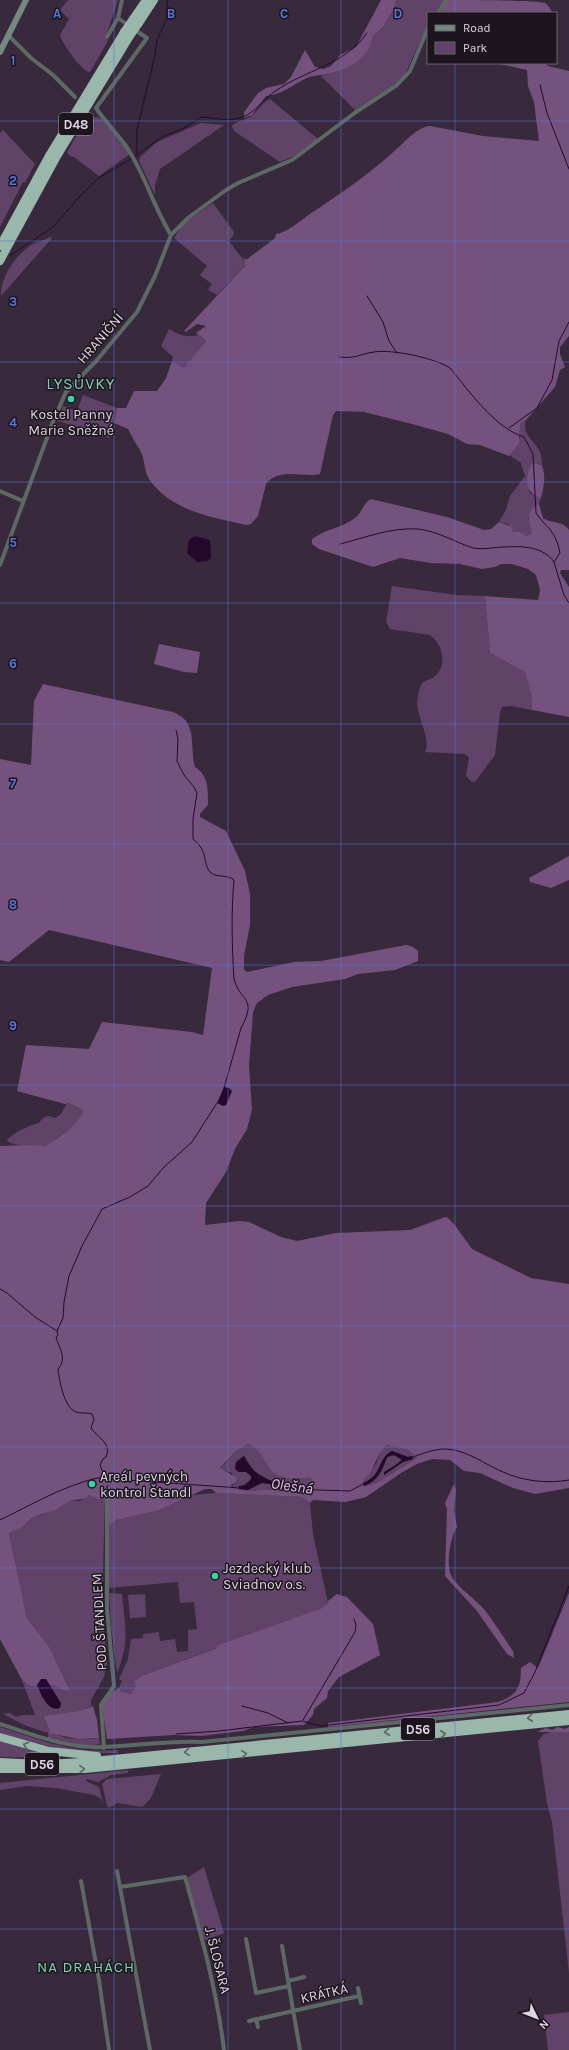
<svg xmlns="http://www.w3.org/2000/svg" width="569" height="2050" viewBox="0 0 569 2050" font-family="Karla,sans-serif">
<rect width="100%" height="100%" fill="#382a3c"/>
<!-- green -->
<path fill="#614369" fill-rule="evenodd" d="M68,0h50l-12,36 2,5 -18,31c-8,0 -28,-29 -30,-37l9,-16 -9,-9z
M396,0h48l-8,13h-8v12l-23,49 -7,8 -43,28 -34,-34c21,-6 48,-17 52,-40l10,-9 10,-16z
M270,99l48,40 -24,17 -14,6 -46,-31 -2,-5c5,-5 12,-6 18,-9 8,-5 11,-14 20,-18z
M96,117c14,2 26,26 34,37l-31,22 -25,-19 -4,-1 -3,-4 18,-31z
M201,123l23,2 -64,44 -5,16v10l-16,-34 1,-4 17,-15z
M3,130l32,34 -10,19 -2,-1 -23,45v-94z
M213,203l21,29 -1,4 -4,5 16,21 -2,6 -26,27 -9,-5 4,-6 -12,-9 7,-9 -33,-28 10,-15z
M50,237l2,1 -51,58c-1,-19 16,-43 32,-52 6,-3 12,-4 17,-7z
M169,329c10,6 18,9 29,6l8,6 -22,28 -12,-8 1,-4 -12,-11z
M83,395l34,13 -8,30 -53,-18 3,-1 4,-13 14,5z
M526,420c-5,14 9,21 14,32 1,4 2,8 2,13l-4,-2 -9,29 5,4 7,2 -2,6 -5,3 -2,26 -6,3 -14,-4 -4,-8 -9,-2 7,-12 4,-14 15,-20 -4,-13 -12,-8 11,-17 -2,-10 2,-5z
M392,586l65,9 28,1 5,57 36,19 5,21 1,17 -21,-4 -9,1 -2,6 -5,42 -20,27h-3l-6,-6 3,-19 -5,-3 -39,-2c6,-8 -5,-32 -7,-42 -2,-7 0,-20 4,-27 4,-3 8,-3 12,-6 14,-11 9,-33 -4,-42l-40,-6 -4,-7z
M67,1103l16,7c0,13 -26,27 -35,35 -5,3 -36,1 -41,-4 3,-7 25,-17 32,-18 4,-7 9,-9 16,-5l6,-4z
M248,1444c20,8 14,30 38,34 8,2 17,-1 25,0l2,6 -1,7 -35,-2 -29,2 -15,-3 -1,-15 -12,-4 16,-18zM244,1456l11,16 14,8 2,4 -9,-1 -14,7 -9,-1 12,-10v-3l-15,-14z
M387,1445l21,5 9,8 -39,24 -15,5v-7l13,-16 5,-13zM391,1451l17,6 4,-1 1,3 -10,3 -19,13 18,-16 -8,-4 -7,2c-4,13 -9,24 -23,29l-1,-3c20,-8 14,-23 28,-32z
M216,1493l86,4 8,6 3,31 15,69 -8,6 -179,67 -5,3v7l-4,7c-5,3 -10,-1 -13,-5l3,-7 -3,-2 9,-20 3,-20 12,-1v-4l16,-2 1,9 15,-2 2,13 11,-1v-21l9,-1 -3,-27 -14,1 -2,-21 -69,6 -1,-61 8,-7 41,-9 35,-16z
M91,1494l7,5h7l-3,110 5,54 -3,14 -13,23v6l-13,5 -35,5c7,25 34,25 56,22l1,6c-16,4 -37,-3 -52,-6v-5l-24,-8 -21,-11 7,-1 6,4 6,-2h13l-13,-35c12,9 19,2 32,5 6,1 9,5 16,4l-20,-41 -23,-30 -18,-85 19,-11 5,-5 11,-3 26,-13h9z
M109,1593l13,1c3,32 8,48 -5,79l-6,-46z
M145,1594l1,23 -16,1 -2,-23z
M0,1727c42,13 72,27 118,23v3c-46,1 -75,-7 -118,-20z
M551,1732h18v241l-17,-151 -5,-19 -9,-62 6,-7z
M0,1739l61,19 -61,-1z
M128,1770v3l-17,2 -13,7 -11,-3 -1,2 13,6 4,16 -3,-5 -6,-3 -38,-7 -28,-2 -28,4v-7z
M161,1774l-10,24 -9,9 -25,-4 -8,5 -2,-2 -5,-22 5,-5z
M204,1867l20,66 -18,7 -2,-1 -17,-61z
M569,2012v38h-21l-4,-35z"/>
<!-- forest -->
<path fill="#74527d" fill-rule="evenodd" d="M381,0h15l-3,11 -10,16 -10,9c-4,23 -25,34 -47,38 -7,2 -15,1 -21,5 -15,7 -21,15 -39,17l-14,19 -8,3v-6l14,-19 8,-5 18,-4 7,-7 14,-27 10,17 9,2 7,-3 9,-11 16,-8z
M447,0c21,0 81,0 98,3 4,3 6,6 7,10h-112z
M495,63h50l3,3 21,5v265l-9,11v7l5,13 -5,3 -5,17 -29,33 -6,3 -1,20 -10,13 -29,-11 -13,-1 -19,-10 -36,-10 -48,-12 -28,-1 -3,4 -13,59c-17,4 -41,-7 -54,10l-8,32 -7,8 -5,1c-35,-8 -75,-14 -97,-46 -5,-8 -4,-19 -8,-27 -4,-7 -9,-15 -13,-23l-14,-6 3,-15h9l8,-17h23l9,-13 6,-17 12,7 22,-27 -10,-8 10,-7 -9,-2 -11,8 -2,-1 60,-64 1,-5 -2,-5 3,3 29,-22 1,-4c10,-1 23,-12 31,-18 33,-22 64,-43 93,-70 7,-7 20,-20 30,-20l53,10 56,5 -5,-39 -6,-16 -1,-16z
M532,463l10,2c4,12 2,21 -1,33 -17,-4 -16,-23 -9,-35z
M371,499l76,18 37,13 7,-1 8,-7 14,5 -1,5h8l6,4 6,-3c-3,-13 -7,-22 7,-29l4,14c9,6 19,2 26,12v40h-8l-1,3 9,14v130l-37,-7 -1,-17 -6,-21 -35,-19 -5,-57 53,4 2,-10 -4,-15 -8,-6 -16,-5h-11l-6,3 -13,2 -22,-5 -29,-1 -31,-5 -27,9 -54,-18 -7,-5v-5c13,-10 31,-11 43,-21 7,-5 8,-15 16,-19z
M159,644l41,8 -3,21 -13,-1 -30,-8z
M43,684l130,28c26,10 16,34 22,55 14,9 13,23 13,38l-8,9v3l26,14 19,40 5,23v31l-6,31v14l3,2 47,-10 27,-1 85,-16 7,2 5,4v10l-23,9 -37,4 -13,5 -53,8 -24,8 -11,8 -4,9 -4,54 3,43 -5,20 -12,20 -9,23 -20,31 -1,22 34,-4 10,1 32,15 16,4 39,-8 74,-3 35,-13 3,1 6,6 18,25 59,29 38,6v204l-34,6 -22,-6 -33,-15 -16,-2 -14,-11 -18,-1 -15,5 -16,9 -35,24 -21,5 -32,-2 -3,3 -8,-6 -86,-4 -4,-4h-7l-48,22 -41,9 -8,7v-43l-3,5v10h-7l-9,-4 -3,3 -16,3 -15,9 -22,7 -11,10 -13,6 18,85 23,30 20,42h-6l-11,-5 -22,1 -9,-6 -22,-41v-493l29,-1 16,1c10,-5 38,-25 38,-36l-15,-7 -3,1 -48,-13 9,-46 63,4 13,-27 90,10 11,3 9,-67 -163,-38 -40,32 -9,-2v-201l31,6 3,-64zM248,1444c20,8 14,30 38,34 8,2 17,-1 25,0l2,6 -1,7 -35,-2 -29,2 -15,-3 -2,-3 5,-4 1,-3 -17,-10 16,-17zM387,1445l21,5 9,8 -39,24 -15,5v-7c14,-12 11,-23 24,-35z
M569,856v24l-18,8 -21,-6 -1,-4z
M454,1484l2,6 -2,20 3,17c-7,11 -11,36 -6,48 4,10 24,24 32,33 11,13 20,29 30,43l1,7 -7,-4 -30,-43 -32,-35 2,-67 -2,-6z
M569,1593v109l-241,25v-4l170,-21c19,-7 23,-14 23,-34l9,-6 8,6z
M337,1594l10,3 26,27 7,31 -41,22 -11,14 -1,7 -13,11 -1,6 -9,10 -50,2 -11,4 -42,5 -27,-1 -67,4 -5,-34 10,-13 7,-4 3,4 9,2 5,-8 -2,-5 7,-5 76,-28 -1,-2 104,-37 8,-6v-2z
M93,1706l4,14 2,18 -21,1 -29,-6 1,-2 -7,-15 35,-5z
M558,1727l7,2 4,-2v5h-32l9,-4 6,2z"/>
<!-- water -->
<path fill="#26082e" d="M195,536l15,4 1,18 -3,3 -11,1 -10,-9 2,-13z
M224,1087l5,1 3,3 -6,14 -3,1 -6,-3z
M392,1451l16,6 4,-1 1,3 -10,3 -19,13v-3l15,-9 3,-3 -8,-5 -7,2c-5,13 -9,24 -23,29l-1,-3c20,-8 14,-24 29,-32z
M244,1456c7,16 18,22 34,27v2l-16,-2 -14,7 -9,-1v-3l7,-1 5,-6v-3l-5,-4h-7l-4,-3 1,-7z
M41,1679h5l15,24 -1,5c-13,4 -19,-14 -23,-23z"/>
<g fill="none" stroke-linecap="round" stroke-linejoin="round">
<!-- stream -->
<path stroke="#26082e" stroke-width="1" d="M540,85l7,28 22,56
M137,154v-24l18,-75 2,-16 10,-20v-19
M134,157l28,-20 22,-9 17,-11c14,1 29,5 42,0 12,-5 21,-18 31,-25 32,-23 70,-26 93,-59
M11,255l42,-28 28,-32 19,-18 31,-18
M367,296l16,26 6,19 8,12
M340,357c16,2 19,-3 34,-5 18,-3 61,6 76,16 19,23 45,60 74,69l9,17 3,59c12,17 19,16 24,40l-6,9 10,33 5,8
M509,428l28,-20 15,-28 7,-39 10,-19
M340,544c24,-6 52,-17 78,-15 19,2 37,13 55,19 11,2 21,-1 31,-1 18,-1 39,-1 50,15
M176,730l2,9 -1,22 7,14 10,12 3,6 -4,26v20c16,13 9,23 17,33 5,6 18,2 24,8 -3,33 -2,67 0,99 6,23 24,18 7,49l-17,60
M0,1289l7,4 28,24 22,14
M413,1457c11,-4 21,-8 33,-8 21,1 38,15 57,23 20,9 44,12 66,8
M105,1478l-5,-13 3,-6 3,-2c6,-15 -9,-19 -15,-29l3,-9 -2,-5c-5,-2 -11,0 -16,-2 -12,-4 -17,-33 -18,-43 9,-9 2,-21 -2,-31l2,-3 -1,-4 6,-13 1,-16 5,-26 13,-30 20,-37 28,-12 18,-11 15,-18 29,-26 25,-39
M277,1484l14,5 59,2 13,-7
M0,1520c31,-15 63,-34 97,-42l143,10
M242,1706l26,7 20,10
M303,1720l52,-88 1,-7 -2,-6
M176,1734l43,-3 83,-10 19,5 178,-21 25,-12 11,-21 34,-86"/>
<!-- minor -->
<path stroke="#5d6964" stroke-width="4" d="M122,0l-4,18 11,8
M438,13l8,-13
M135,30l12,8 -51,70c1,3 26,32 30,38 19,28 27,60 45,89
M8,35l23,23 22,17 22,22
M107,37l11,-19
M0,491l23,10
M0,565l54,-146 12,-27 31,-32 40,-48 18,-36 16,-41 17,-17 38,-28 12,-7 54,-23 64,-48 41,-27 13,-14 18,-43
M0,1724c34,11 68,25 104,23 33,-1 65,-7 98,-5l367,-37
M104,1748l-3,-43 13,-19 -7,-77v-119
M117,1871l33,179
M81,1881l18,99 10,70
M120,1887l65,-10c16,57 32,114 39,173
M246,1939l10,54 33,-7
M282,1946l18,104
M288,1981l16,-4
M358,1988l3,15
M256,2019l2,8
M249,2021l110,-25"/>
<!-- secondary -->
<path stroke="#768981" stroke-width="6" d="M0,52l26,-52"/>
<!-- motorway -->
<path stroke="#9ab7ab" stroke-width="8" d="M133,19l13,-19
M139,23l15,-23
M0,246l50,-92 74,-122
M0,261l56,-103 74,-122
M0,1737l49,14 48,5
M0,1762l43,2 40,-2 486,-48
M0,1769h85l484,-48"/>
<!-- motorway-bridge -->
<path stroke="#9ab7ab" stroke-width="8" d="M124,32l9,-13
M130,36l9,-13"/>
</g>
<!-- one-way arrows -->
<defs><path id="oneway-chevron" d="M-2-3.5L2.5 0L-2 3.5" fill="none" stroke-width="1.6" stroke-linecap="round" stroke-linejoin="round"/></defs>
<g stroke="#5b6664">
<use href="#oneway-chevron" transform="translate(530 1718) rotate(174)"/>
<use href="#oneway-chevron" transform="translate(387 1732) rotate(174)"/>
<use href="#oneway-chevron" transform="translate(443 1734) rotate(-6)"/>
<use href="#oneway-chevron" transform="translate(26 1745) rotate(-162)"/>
<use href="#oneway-chevron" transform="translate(187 1752) rotate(175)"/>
<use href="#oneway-chevron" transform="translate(244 1754) rotate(-5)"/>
<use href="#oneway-chevron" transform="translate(82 1769) rotate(-2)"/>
</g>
<!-- grid -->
<path fill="none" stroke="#5776db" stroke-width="1" stroke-opacity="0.55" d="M114,0v2050M228,0v2050M341,0v2050M455,0v13M455,63v1987M0,121h569M0,241h569M0,362h569M0,482h569M0,603h569M0,724h569M0,844h569M0,965h569M0,1085h569M0,1206h569M0,1326h569M0,1447h569M0,1568h569M0,1688h569M0,1809h569M0,1929h569"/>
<!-- markers -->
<g fill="#37d4a6" stroke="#1c151d" stroke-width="1.5">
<circle cx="71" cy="399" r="4"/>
<circle cx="92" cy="1484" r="4"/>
<circle cx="215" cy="1576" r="4"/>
</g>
<g text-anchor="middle" stroke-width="3" stroke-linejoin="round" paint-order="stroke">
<!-- shield labels -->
<g fill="#1c151d" stroke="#a49ba6" stroke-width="1">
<rect x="59" y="113" width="34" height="22" rx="3"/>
<rect x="401" y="1718" width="34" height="22" rx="3"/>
<rect x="25" y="1753" width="34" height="22" rx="3"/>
</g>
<g font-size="13" font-weight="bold" fill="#ded5e1">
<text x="76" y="129">D48</text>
<text x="418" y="1734">D56</text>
<text x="42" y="1769">D56</text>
</g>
<!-- street labels -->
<g font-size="14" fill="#ded5e1" stroke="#1c151d">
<text transform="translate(100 338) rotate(-49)" y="5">HRANIČNÍ</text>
<text transform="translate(99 1622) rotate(-93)" y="5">POD ŠTANDLEM</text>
<text transform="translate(218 1960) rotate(76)" y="5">J. ŠLOSARA</text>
<text transform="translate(324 1993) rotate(-13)" y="5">KRÁTKÁ</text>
</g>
<!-- poi labels -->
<g font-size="14" fill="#ded5e1" stroke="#1c151d" text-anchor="start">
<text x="71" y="419" text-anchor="middle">Kostel Panny<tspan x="71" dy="16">Marie Sněžné</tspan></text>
<text x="100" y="1481">Areál pevných<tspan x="100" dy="16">kontrol Štandl</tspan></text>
<text x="223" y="1573">Jezdecký klub<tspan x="223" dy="16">Sviadnov o.s.</tspan></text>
</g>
<!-- water labels -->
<g font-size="15" font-style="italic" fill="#ecc1f7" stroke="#1c151d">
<text transform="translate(292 1486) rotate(8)" y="5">Olešná</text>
</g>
<!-- neighbourhood labels -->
<g font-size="15" letter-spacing="1" fill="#7ad5b4" stroke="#1c151d">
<text x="86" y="1972">NA DRAHÁCH</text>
</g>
<!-- quarter labels -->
<g font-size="16" letter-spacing="1" fill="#7ad5b4" stroke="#1c151d">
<text x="81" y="389">LYSŮVKY</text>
</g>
</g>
<g font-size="13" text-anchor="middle" font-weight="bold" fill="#5776db" stroke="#1c151d" stroke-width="3" stroke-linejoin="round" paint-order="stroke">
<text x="57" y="18">A</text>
<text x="171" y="18">B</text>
<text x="284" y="18">C</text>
<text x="398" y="18">D</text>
<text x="13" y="65">1</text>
<text x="13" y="185">2</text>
<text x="13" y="306">3</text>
<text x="13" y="427">4</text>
<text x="13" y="547">5</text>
<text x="13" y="668">6</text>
<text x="13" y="788">7</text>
<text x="13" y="909">8</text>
<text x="13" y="1030">9</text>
</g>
<!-- legend -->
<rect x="427" y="12" width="130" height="52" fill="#1c151d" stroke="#6a626b"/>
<rect x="435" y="25" width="20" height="6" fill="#768981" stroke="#6a626b"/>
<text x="463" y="32" font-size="12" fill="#ded5e1">Road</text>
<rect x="435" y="42" width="20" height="12" fill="#614369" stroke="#6a626b"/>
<text x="463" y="52" font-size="12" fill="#ded5e1">Park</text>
<!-- north arrow -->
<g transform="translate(537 2018) rotate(133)" stroke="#1c151d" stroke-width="3" paint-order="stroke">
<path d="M0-3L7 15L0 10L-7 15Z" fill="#ded5e1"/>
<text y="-6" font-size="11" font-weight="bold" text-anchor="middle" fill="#ded5e1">N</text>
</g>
</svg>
